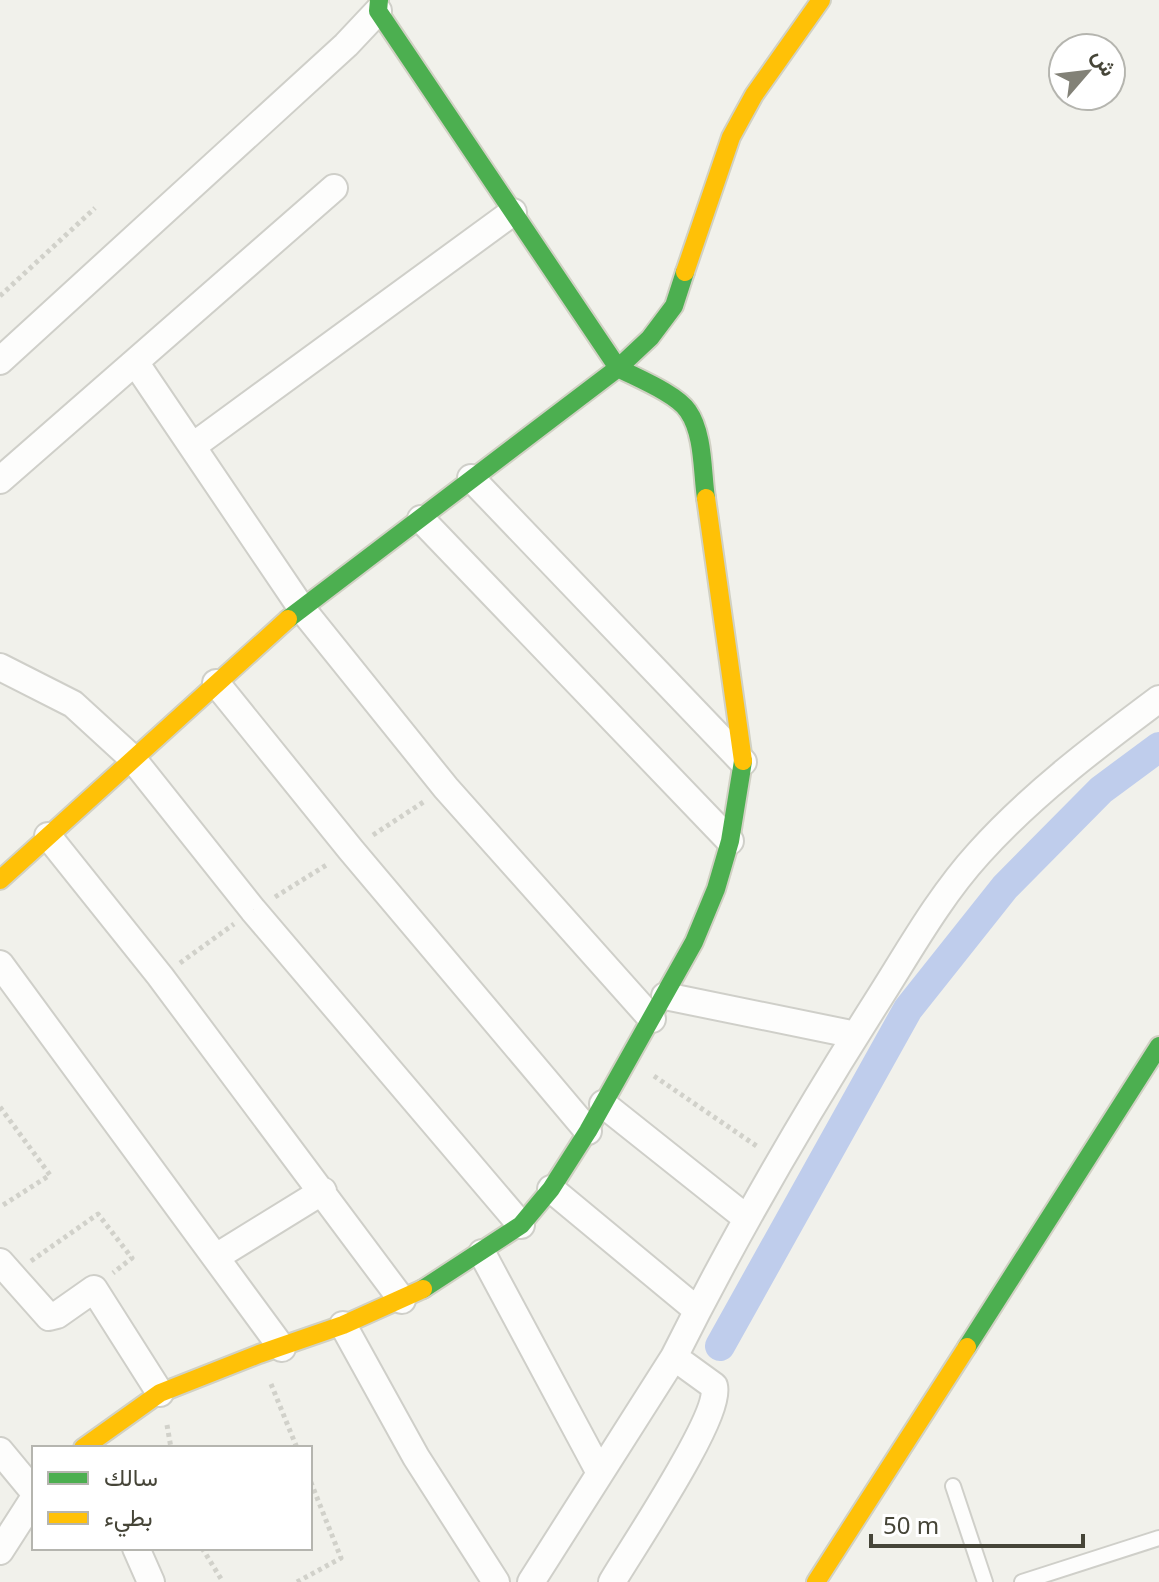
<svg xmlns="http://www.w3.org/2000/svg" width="1159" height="1582" viewBox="0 0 1159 1582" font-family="'Noto Sans',Vazirmatn,sans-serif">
<rect width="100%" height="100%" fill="#f1f1eb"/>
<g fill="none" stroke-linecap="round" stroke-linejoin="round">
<!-- canal -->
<path stroke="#bfcdec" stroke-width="30" d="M720,1346l188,-337 97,-122 96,-97 58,-43"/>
<defs>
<path id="lane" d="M953,1486l32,96
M1022,1582l137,-44"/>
<path id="street" d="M334,188l-199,174 167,247 144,179 206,231
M0,361l346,-316 32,-34
M193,446l320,-234
M471,478l272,284
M0,480l135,-118
M421,519l309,322
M0,667l73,37 59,54 121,152 268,315
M216,683l135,167 237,281
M48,836l112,140 242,324
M0,964l282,384
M665,996l191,39
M603,1104l142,113
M551,1189l146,121
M482,1253l118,220
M216,1257l107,-66
M0,1262l49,55 8,-2 37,-26 66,104
M343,1325l73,132 80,125
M0,1451l34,41
M136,1548l15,34
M0,1551l34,-53
M531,1582l143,-225
M612,1582c19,-33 110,-166 102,-196l-40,-29c61,-122 129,-239 202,-354 32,-50 62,-105 103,-150 52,-58 117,-107 180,-154"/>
<path id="fast" d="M379,0l-1,11 240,357c19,10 59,26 70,43 16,23 14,61 18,87
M288,619l330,-251 32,-30 24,-32 11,-34
M423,1289l98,-64 30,-36 37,-58 106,-189 22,-53 14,-48 13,-80
M967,1347l192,-301"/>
<path id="slow" d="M685,272l46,-135 23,-42 67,-95
M706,498l37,263
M0,880l288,-261
M83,1448l77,-55 99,-39 84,-29 80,-36
M816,1582l151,-235"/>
</defs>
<!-- lane casing -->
<use href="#lane" stroke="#cfcfc9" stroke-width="18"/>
<!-- street casing -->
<use href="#street" stroke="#cfcfc9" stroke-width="30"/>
<!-- fast casing -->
<use href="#fast" stroke="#d1d1c4" stroke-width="22"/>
<!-- slow casing -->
<use href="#slow" stroke="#d1d1c4" stroke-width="22"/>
<!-- path -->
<path stroke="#d1d1ca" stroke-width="5" stroke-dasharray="4 4" stroke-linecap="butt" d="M0,296l95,-88
M373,835l52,-34
M275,897l53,-33
M180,963l54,-39
M654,1076l104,71
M0,1107l50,68 -50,32
M31,1261l67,-47 34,44 -19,15
M271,1384l26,64
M167,1425l4,23
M202,1548l21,34
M297,1582l44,-24 -31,-78"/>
<!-- lane -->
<use href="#lane" stroke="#fdfdfc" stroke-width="14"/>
<!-- street -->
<use href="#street" stroke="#fdfdfc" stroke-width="26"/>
<!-- fast -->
<use href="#fast" stroke="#4caf50" stroke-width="18"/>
<!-- slow -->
<use href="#slow" stroke="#ffc107" stroke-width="18"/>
</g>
<!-- legend -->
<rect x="32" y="1446" width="280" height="104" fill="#ffffff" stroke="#b5b5af" stroke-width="2"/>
<rect x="48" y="1472" width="40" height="12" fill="#4caf50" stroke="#b5b5af" stroke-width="2"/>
<text x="104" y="1486" font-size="24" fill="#464538">سالك</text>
<rect x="48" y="1512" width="40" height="12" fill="#ffc107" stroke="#b5b5af" stroke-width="2"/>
<text x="104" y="1526" font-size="24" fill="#464538">بطيء</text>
<!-- north arrow -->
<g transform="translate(1087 72) rotate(62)"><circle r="38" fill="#ffffff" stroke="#b5b5af" stroke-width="2"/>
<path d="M0-6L14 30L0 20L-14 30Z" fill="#828177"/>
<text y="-12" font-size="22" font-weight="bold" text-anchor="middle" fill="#464538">ش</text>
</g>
<!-- scale -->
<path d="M871 1534v12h212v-12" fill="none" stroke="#464538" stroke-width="4"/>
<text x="883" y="1534" font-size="24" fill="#464538" stroke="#ffffff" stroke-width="6" paint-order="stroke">50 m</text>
</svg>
